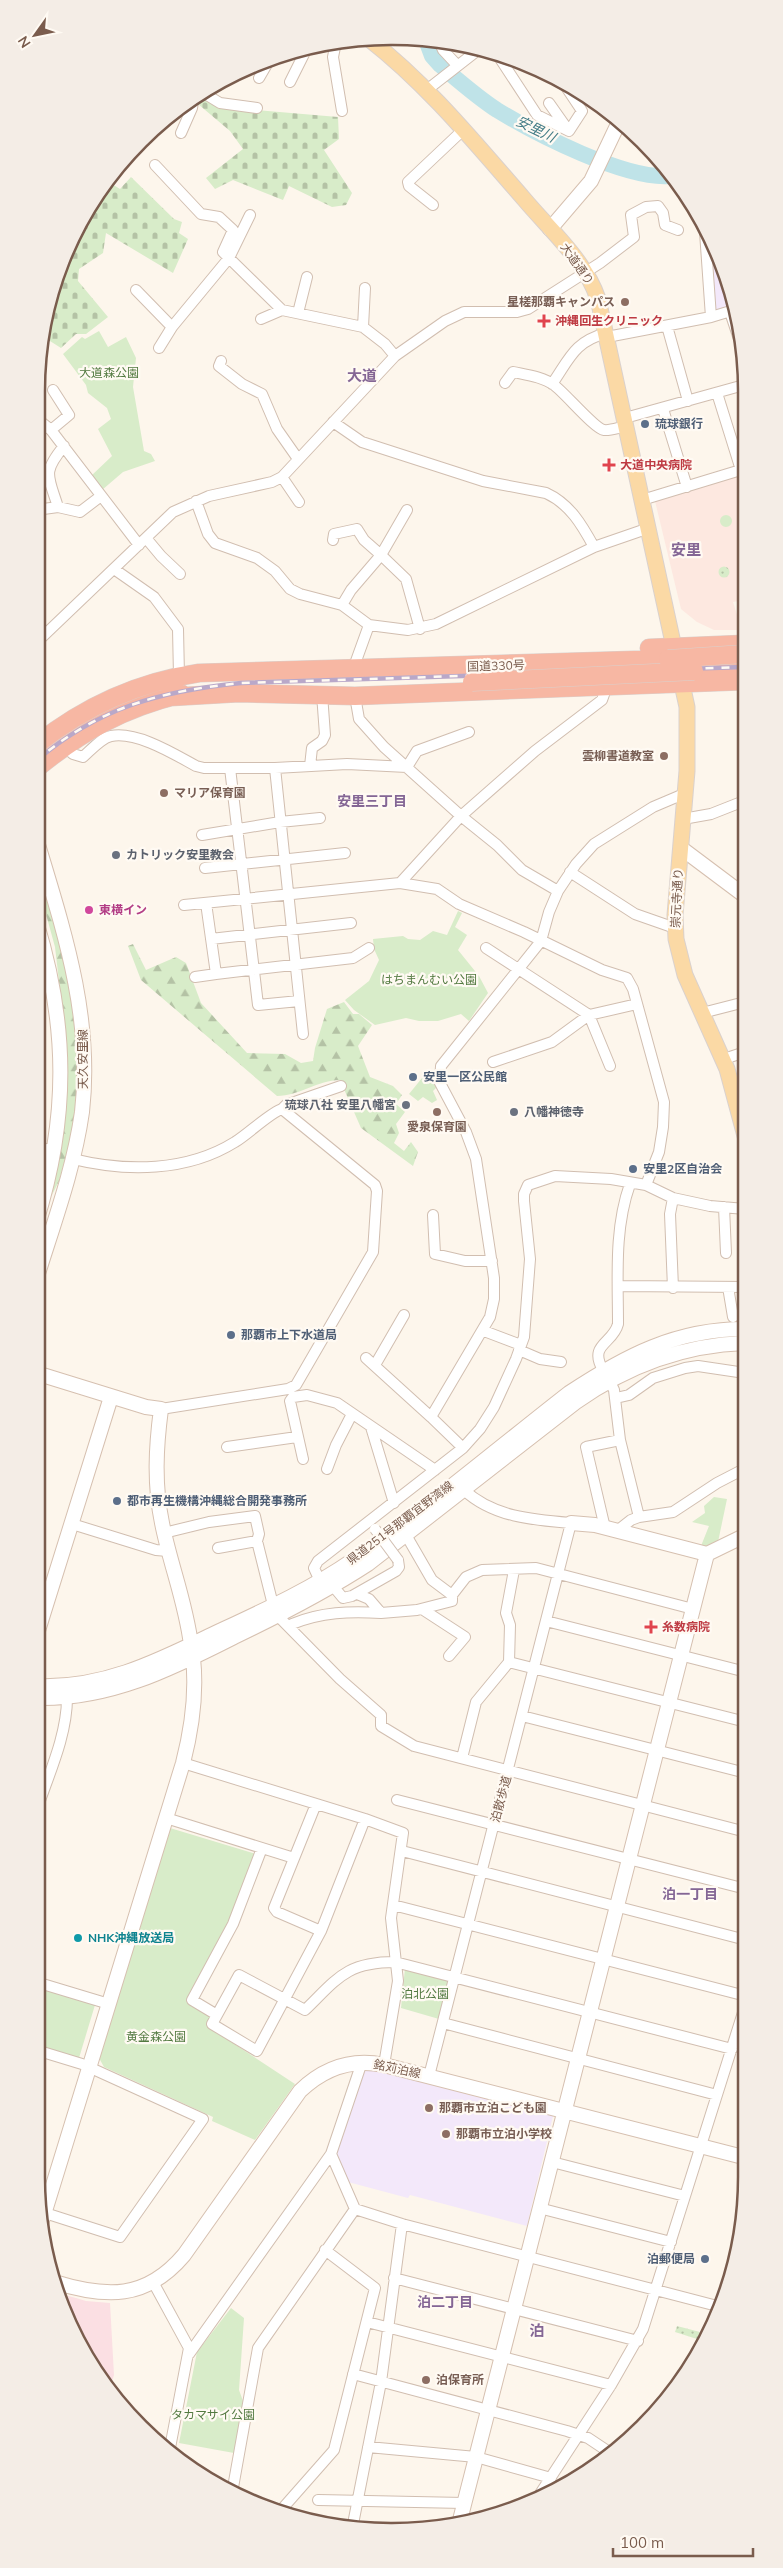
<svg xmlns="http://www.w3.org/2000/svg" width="783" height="2568" viewBox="0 0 783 2568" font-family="Mulish,'Noto Sans JP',sans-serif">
<defs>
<pattern id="grass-dots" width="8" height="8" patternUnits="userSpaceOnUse" patternTransform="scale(1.25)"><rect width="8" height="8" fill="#d8ecc9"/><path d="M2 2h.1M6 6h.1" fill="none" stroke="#b4c2a5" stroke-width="1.8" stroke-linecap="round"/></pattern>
<pattern id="forest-firs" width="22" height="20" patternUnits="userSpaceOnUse" patternTransform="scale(1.25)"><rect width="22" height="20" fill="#d8ecc9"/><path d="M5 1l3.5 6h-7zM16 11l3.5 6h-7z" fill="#b4c2a5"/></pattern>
<pattern id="cemetery-stones" width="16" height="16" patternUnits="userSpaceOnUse" patternTransform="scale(1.25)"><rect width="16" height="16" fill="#d8ecc9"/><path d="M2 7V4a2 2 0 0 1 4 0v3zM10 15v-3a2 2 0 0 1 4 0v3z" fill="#b4c2a5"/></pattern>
</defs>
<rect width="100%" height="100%" fill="#fdf6ec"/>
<!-- commercial -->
<path fill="#fde8e0" d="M744,474v155l-6,-28 -5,1 9,28h-28l-17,-8 -16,-13 -26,-108z"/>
<!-- education -->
<path fill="#f3e8fa" d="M709,239l11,16 13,51 -20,4z
M368,2070l20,3 165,43 -26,110 -117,-31 -2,3 -60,-16 -12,-28 28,-82z"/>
<!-- medical -->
<path fill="#fbdfe3" d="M57,2293l19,5 10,3 24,2 4,72 -4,13 -47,-76z"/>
<!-- grass -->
<path fill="url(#grass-dots)" d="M718.5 572a5.5 5.5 0 1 1 11 0a5.5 5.5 0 1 1-11 0Z
M677,2326l23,6 -3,7 -22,-7z"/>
<!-- forest -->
<path fill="url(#forest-firs)" d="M36,854l40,152 3,81 -7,47 -13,47 -7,14 10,-53 4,-101 -11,-94 -19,-69z
M133,944l13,26 30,-13 10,6 15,40 46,50 38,1 16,9 12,-2 2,-13 12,-39 17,-7 9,12h6l13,11 -14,21 12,31 23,9 9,9 -6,9 9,8 -9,12 3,9 -5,10 10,8 7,-9 7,10 -5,14 -52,-38 -21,-48c-22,0 -41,16 -63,16l-136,-116 -13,-34z"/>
<!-- cemetery -->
<path fill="url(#cemetery-stones)" d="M204,95l52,15 82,7 1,22 -15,11 28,43 -6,12 -14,2 -43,-21 -6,14 -50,-20 -18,9 -9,-11 37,-29 -13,-18 -32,-27z
M131,177l43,42 8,3 -3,11 9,6 -15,34 -67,-40 -3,20 -24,16 -1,12 30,36 -22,17h-10l-15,14 -19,-12c5,-51 33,-116 65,-155l13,8z"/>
<!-- green -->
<path fill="#d8ecc9" d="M99,331l9,16 18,-10 10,21 -3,29 11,64 7,3 4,7 -32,11 -21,18 -11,-14 21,-20 -14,-27 13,-10 -4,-11 -19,-15 -2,-8 -23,-31 19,-17 3,2z
M720 521a6 6 0 1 1 12 0a6 6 0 1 1-12 0Z
M458,911l4,2 -7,14 12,8 -9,15 21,26 9,17 -19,28 -8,-7 -23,7h-19l-13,-3 -31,7 -21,-15 -9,-10 24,-19 10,-21 -5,-11 -1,-10 30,-3 5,3 12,1 13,-9 14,4z
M422,1078l7,6 2,-3 6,6 -4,4 4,9 -5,3 -9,-6 -5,4 -9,-7z
M714,1497l13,2 -9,43 -12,6 -5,-2 8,-20 -17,-4 13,-9 -1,-7z
M170,1828l86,26 -23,61 -45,86 25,15 -6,10 88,58 -40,56 -43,-19 1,-4 -109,-50 -5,-9z
M405,1968l47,12 -13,39 -38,-11z
M36,1987l59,18 -16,53 -43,-13z
M231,2308l13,10 -5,72 4,11 -9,52 -55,-10 18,-91z"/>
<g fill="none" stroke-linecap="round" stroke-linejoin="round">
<!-- river -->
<path stroke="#bfe3e8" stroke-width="16" d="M426,40l6,16 8,9c19,16 37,32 57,45 39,24 129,70 173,66"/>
<defs>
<path id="street" d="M439,41l4,9 14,15
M336,42l-3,15 9,54
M499,57l38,58 32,16 13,-20 -20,-30
M259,78l11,-19
M290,82l17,-34
M428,89l50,-39
M202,92l18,11 37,5
M549,103l19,27
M181,133l11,-25 2,-12
M155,165l46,49 18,3 14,13 -10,22 6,6 21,-43
M433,205l-24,-19 -1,-4 55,-52
M705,232l6,85
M136,290l36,37
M730,312l14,42
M298,313l9,-36
M261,319l21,-9
M667,326l21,75
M363,327l2,-39
M607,337l104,-20 23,-7
M159,348l13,-21 57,-69 53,52 81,17 22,17 10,12
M221,361l-2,5 23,18 20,10 15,35 21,30
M505,383l8,-11c14,3 30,5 41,13 11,8 41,44 50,45 6,1 16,-3 23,-4
M552,384c18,-26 22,-42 54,-51
M717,393l24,77
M663,409l24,78
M36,418l15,12 88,115
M625,418l119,-33
M333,422l29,20 121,39 63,12c24,11 36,32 48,54
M51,430l18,-15 -16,-25
M282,477l17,25
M642,500l102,-31
M196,501l12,33 7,9 42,15 18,13 15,18 10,5 42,11 27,20 39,5 28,-6 158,-77 55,-19
M58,507c-10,-32 -16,-34 6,-61
M36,510l22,-3 22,5 21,-16
M407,510l-26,45 25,24 14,50
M146,538l15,18 19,18
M333,540l1,-6 23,-5 7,11 17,15 -30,35 -9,15
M114,569l40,28 24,32 1,47
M36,643l137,-131 36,-16 63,-14 10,-5 113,-121 50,-35 19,-9h53l11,-3 72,-46 34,-26 -3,-22 15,-8 12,-1 5,7 2,12 13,5
M356,661l13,-36
M355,696l4,23 25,28 77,69 36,29 25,25 36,21
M65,747l8,7 10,3c8,-7 18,-19 28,-21 26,-5 63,18 85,30l8,2h71l72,-4 60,3 10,-16 52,-19
M310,766l2,-18 10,-7 3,-6 -3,-41
M230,768l28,237 41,-4
M275,768l28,266
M683,819l28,-5 33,-13
M202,835l78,-13 40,-4
M205,868l140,-15
M570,872l65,42 40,14
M400,883l61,-67 74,-65 67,-51 5,-14
M184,905l216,-22 37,6 22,15 65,28 78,38 25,8 6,11 31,113 -1,25 -4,25 -13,33
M211,939l140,-16
M486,948l103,67 21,51
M216,974l137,-16 16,-10
M195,977l21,-3 -10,-71
M702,1013l43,-11
M724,1059l21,-7
M493,1062l59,-20 37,-27 48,-11
M734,1091l11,-4
M282,1109l4,-4 55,-19
M73,1159c53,13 114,13 162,-17 12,-7 36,-30 47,-33l93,76 2,6 -4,61 -77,133 -8,4 -127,20
M673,1198l-3,16 3,74
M724,1207l2,46
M433,1215l2,39 30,7h27
M618,1286l127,1
M728,1287l5,30
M484,1331l37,14
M519,1350l21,9 21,3
M366,1358l65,59
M375,1365l29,-50
M603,1370c-15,-26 10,-26 15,-46 0,-47 -4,-95 12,-140
M609,1380l5,10 6,50 19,77
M616,1398l13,-3 24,-17 32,-10 13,-2 47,7
M371,1427l23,76
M227,1447l70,-10
M463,1448l-32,-31 59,-100 4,-18v-21l-18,-119 -10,-27 -26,-49 1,-17 100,-125 8,-29 9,-21 18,-27 18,-20 59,-37 33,-14
M303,1459l-13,-58 3,-4 14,-2 30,8 98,67
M327,1469l9,-24 16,-31
M72,1524l84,26 12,1
M605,1528l-19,-81 34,-7
M617,1531l14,-11 8,-3 34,-5 44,-29 29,-15
M164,1533l45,-11 46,-6 4,18 -2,7 16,64
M406,1535l26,45 20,15
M218,1548l39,-7
M514,1570l-8,43 4,12 -1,37 237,60
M320,1581l-6,-13 4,-7 145,-113 17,-19 14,-22 22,-48 8,-22 6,-78 -6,-58v-7l4,-9 27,-9 56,3 35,6 27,13 37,8 35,3
M333,1586l10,12 9,-2 44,-25 3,-4 -1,-7
M357,1594l12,5 12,14 36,-3 35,-9v-6l14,-18 16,-7 54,-2 157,41
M422,1609l43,28 -16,19
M278,1616l62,63 41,36v11l33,20 332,86
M546,1621l200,51
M292,1630v-6c29,-12 58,-13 89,-11
M522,1716l224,57
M462,1758l14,-56 33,-40
M183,1763l182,56 38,14 -12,85 7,63 -14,84
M397,1800l349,89
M316,1804l-42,104 3,4 44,19
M36,1812c12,-36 31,-76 31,-114
M166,1818l128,40
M365,1819l-44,112 -64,120 -45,-27 27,-49 66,35c32,-31 41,-48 90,-48l337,87
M402,1851l344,89
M393,1905l353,91
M36,1982l73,22
M217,2015l-25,-15 41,-76 29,-76
M443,2023l274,72
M36,2050l46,14 121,55 -83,118 -75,-24
M362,2062l-31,92 24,55 47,15 319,83
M429,2076l142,-553c-38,-3 -78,-6 -107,-33
M552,2162l133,34
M539,2208l132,34
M394,2278l244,63
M153,2282l36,66 -20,105
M367,2322l244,63
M189,2354l142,-200
M353,2374l214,57 21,7 24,16
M368,2447l108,10 75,21
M232,2493l26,-145 97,-139
M318,2500l146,3
M536,2500l75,-115 32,-56 103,-326
M282,2509l52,-59 41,-162 -50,-38
M352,2529l29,-147 21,-158"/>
<path id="secondary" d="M550,229l41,-48 27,-57
M36,838c27,90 57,178 46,274 -8,57 -29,113 -46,168
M681,848l64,48
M36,921c32,104 33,197 0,301
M36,1150l17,2
M36,1373l110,34 15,2c-5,38 -7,75 1,114 8,41 24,80 29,122
M571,1523l24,2 112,29 39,-19
M36,1637l75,-240
M36,1686c64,3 118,-23 173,-50 49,-23 99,-45 144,-76 75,-52 144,-111 216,-167 56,-37 107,-64 176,-64
M36,1698c73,2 135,-29 198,-61 46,-22 91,-45 134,-73l208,-162c51,-36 107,-57 169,-59
M41,2224l142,-461c9,-35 14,-69 10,-105
M54,2282c52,16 92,18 130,-27l116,-164c24,-23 51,-33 84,-26l363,93
M459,2524l248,-970"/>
<path id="primary" d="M369,39c59,46 106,104 155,160 26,31 61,61 74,100l89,408v64l-12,144 1,24 9,36 42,94 18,67"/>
<path id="highway" d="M649,648l95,-4
M694,671l50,-3
M170,697l69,-4 116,3 389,-15
M36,745c49,-39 101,-63 163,-72l469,-14
M36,769c46,-38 88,-61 146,-75"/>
</defs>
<!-- street casing -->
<use href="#street" stroke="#d1beb0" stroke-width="12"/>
<!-- secondary casing -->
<use href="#secondary" stroke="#d6c0b0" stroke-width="16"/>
<!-- primary casing -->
<use href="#primary" stroke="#dad1cd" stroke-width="17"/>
<!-- highway casing -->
<use href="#highway" stroke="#dad1cd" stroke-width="19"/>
<!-- street -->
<use href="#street" stroke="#fff" stroke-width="10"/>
<!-- secondary -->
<use href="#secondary" stroke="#fff" stroke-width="14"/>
<!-- primary -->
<use href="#primary" stroke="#fbd9a5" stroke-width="15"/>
<!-- highway -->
<use href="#highway" stroke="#f7b7a3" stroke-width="18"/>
<defs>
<path id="rail" d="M725,660l19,-1
M36,761c63,-54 125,-70 205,-78l503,-16"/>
</defs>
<!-- rail casing -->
<use href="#rail" stroke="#b9a8c9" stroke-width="4.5"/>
<!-- rail -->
<use href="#rail" stroke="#fffaf3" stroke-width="2.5" stroke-dasharray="8" stroke-linecap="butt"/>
<defs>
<path id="street-bridge" d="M375,1529l23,31"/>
<path id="highway-bridge" d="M668,659l76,-5
M472,682l222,-11"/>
</defs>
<!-- street-bridge casing -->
<use href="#street-bridge" stroke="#d1beb0" stroke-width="12" stroke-linecap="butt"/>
<!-- highway-bridge casing -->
<use href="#highway-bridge" stroke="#dad1cd" stroke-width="19" stroke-linecap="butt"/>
<!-- street-bridge -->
<use href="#street-bridge" stroke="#fff" stroke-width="10"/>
<!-- highway-bridge -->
<use href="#highway-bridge" stroke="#f7b7a3" stroke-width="18"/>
</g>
<!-- markers -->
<g fill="#8d6e63" stroke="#fffaf3" stroke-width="2">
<circle cx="625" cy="302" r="5"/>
<circle cx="664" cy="756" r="5"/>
<circle cx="164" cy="793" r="5"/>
<circle cx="437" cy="1112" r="5"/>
<circle cx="429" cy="2108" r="5"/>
<circle cx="446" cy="2134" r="5"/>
<circle cx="426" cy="2380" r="5"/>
</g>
<g fill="#e0444e" stroke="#fffaf3" stroke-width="2">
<path d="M541.5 313.5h5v5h5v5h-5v5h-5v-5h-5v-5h5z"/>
<path d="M606.5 457.5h5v5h5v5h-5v5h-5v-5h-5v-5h5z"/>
<path d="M648.5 1619.5h5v5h5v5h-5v5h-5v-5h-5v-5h5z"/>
</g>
<g fill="#5c6f8a" stroke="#fffaf3" stroke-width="2">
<circle cx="645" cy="424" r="5"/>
<circle cx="413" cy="1077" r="5"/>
<circle cx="633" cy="1169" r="5"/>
<circle cx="231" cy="1335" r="5"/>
<circle cx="117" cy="1501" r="5"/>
<circle cx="705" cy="2259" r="5"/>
</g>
<g fill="#6b7280" stroke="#fffaf3" stroke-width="2">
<circle cx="116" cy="855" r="5"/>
<circle cx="406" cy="1105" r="5"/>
<circle cx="514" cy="1112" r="5"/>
</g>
<circle fill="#d1479c" stroke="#fffaf3" stroke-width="2" cx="89" cy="910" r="5"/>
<circle fill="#0f9aa8" stroke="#fffaf3" stroke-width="2" cx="78" cy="1938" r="5"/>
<g text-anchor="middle" stroke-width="4.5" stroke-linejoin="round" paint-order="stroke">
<!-- street labels -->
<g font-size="12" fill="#7a5c4d" stroke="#fffaf3">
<text transform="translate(577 264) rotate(55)" y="4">大道通り</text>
<text transform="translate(496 666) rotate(-2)" y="4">国道330号</text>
<text transform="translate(677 898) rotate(-87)" y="4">崇元寺通り</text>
<text transform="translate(83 1059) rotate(-90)" y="4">天久安里線</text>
<text transform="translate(400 1523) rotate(-37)" y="4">県道251号那覇宜野湾線</text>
<text transform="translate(501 1799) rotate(-75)" y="4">泊散歩道</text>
<text transform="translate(397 2069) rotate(12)" y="4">銘苅泊線</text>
</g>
<!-- education labels -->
<g font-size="12" font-weight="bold" fill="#785e54" stroke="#fffaf3" text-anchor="start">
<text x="615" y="306" text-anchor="end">星槎那覇キャンパス</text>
<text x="654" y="760" text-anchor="end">雲柳書道教室</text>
<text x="174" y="797">マリア保育園</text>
<text x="437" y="1131" text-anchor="middle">愛泉保育園</text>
<text x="439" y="2112">那覇市立泊こども園</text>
<text x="456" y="2138">那覇市立泊小学校</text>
<text x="436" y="2384">泊保育所</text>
</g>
<!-- health labels -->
<g font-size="12" font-weight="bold" fill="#be3a42" stroke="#fffaf3" text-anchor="start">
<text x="555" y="325">沖縄回生クリニック</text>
<text x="620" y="469">大道中央病院</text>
<text x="662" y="1631">糸数病院</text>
</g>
<!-- park labels -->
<g font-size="12" fill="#537a41" stroke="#fffaf3">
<text x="109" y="377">大道森公園</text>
<text x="429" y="984">はちまんむい公園</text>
<text x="425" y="1998">泊北公園</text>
<text x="156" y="2041">黄金森公園</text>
<text x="213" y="2419">タカマサイ公園</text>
</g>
<!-- service labels -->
<g font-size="12" font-weight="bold" fill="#4e5e75" stroke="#fffaf3" text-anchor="start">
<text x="655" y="428">琉球銀行</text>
<text x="423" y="1081">安里一区公民館</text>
<text x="643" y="1173">安里2区自治会</text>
<text x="241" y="1339">那覇市上下水道局</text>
<text x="127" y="1505">都市再生機構沖縄総合開発事務所</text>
<text x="695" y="2263" text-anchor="end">泊郵便局</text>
</g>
<!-- worship labels -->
<g font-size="12" font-weight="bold" fill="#5b616d" stroke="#fffaf3" text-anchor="start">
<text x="126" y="859">カトリック安里教会</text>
<text x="396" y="1109" text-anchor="end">琉球八社 安里八幡宮</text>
<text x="524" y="1116">八幡神徳寺</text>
</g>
<!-- hotel labels -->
<g font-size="12" font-weight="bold" fill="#b23c85" stroke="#fffaf3" text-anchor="start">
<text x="99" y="914">東横イン</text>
</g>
<!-- culture labels -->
<g font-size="12" font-weight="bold" fill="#0d838f" stroke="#fffaf3" text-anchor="start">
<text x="88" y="1942">NHK沖縄放送局</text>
</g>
<!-- water labels -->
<g font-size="14" font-style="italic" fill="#437c86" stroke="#fffaf3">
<text transform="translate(536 129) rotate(26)" y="5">安里川</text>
</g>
<!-- neighbourhood labels -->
<g font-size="14" font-weight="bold" fill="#846695" stroke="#fffaf3">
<text x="372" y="806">安里三丁目</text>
<text x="690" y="1899">泊一丁目</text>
<text x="445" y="2307">泊二丁目</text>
</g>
<!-- quarter labels -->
<g font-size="15" font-weight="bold" fill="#846695" stroke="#fffaf3">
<text x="362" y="381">大道</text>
<text x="686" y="555">安里</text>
<text x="537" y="2336">泊</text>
</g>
</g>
<!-- crop -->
<path d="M0 0H783V2568H0ZM391 45H392A346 346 0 0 1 738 391V2177A346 346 0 0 1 392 2523H391A346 346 0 0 1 45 2177V391A346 346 0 0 1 391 45Z" fill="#f4ede6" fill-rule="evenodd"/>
<path fill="none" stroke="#7a5c4d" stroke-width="2.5" d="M391 45H392A346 346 0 0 1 738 391V2177A346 346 0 0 1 392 2523H391A346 346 0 0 1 45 2177V391A346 346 0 0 1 391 45Z"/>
<!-- north arrow -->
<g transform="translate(35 35) rotate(237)" stroke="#fffaf3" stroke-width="4" paint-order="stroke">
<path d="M0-4L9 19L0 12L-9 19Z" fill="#7a5c4d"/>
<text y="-8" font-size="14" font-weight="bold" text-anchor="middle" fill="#7a5c4d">N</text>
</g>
<!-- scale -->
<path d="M613 2548v8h140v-8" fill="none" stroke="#7a5c4d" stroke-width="2.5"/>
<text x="620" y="2548" font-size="15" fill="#7a5c4d" stroke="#fffaf3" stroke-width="4" paint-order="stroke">100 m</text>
</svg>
